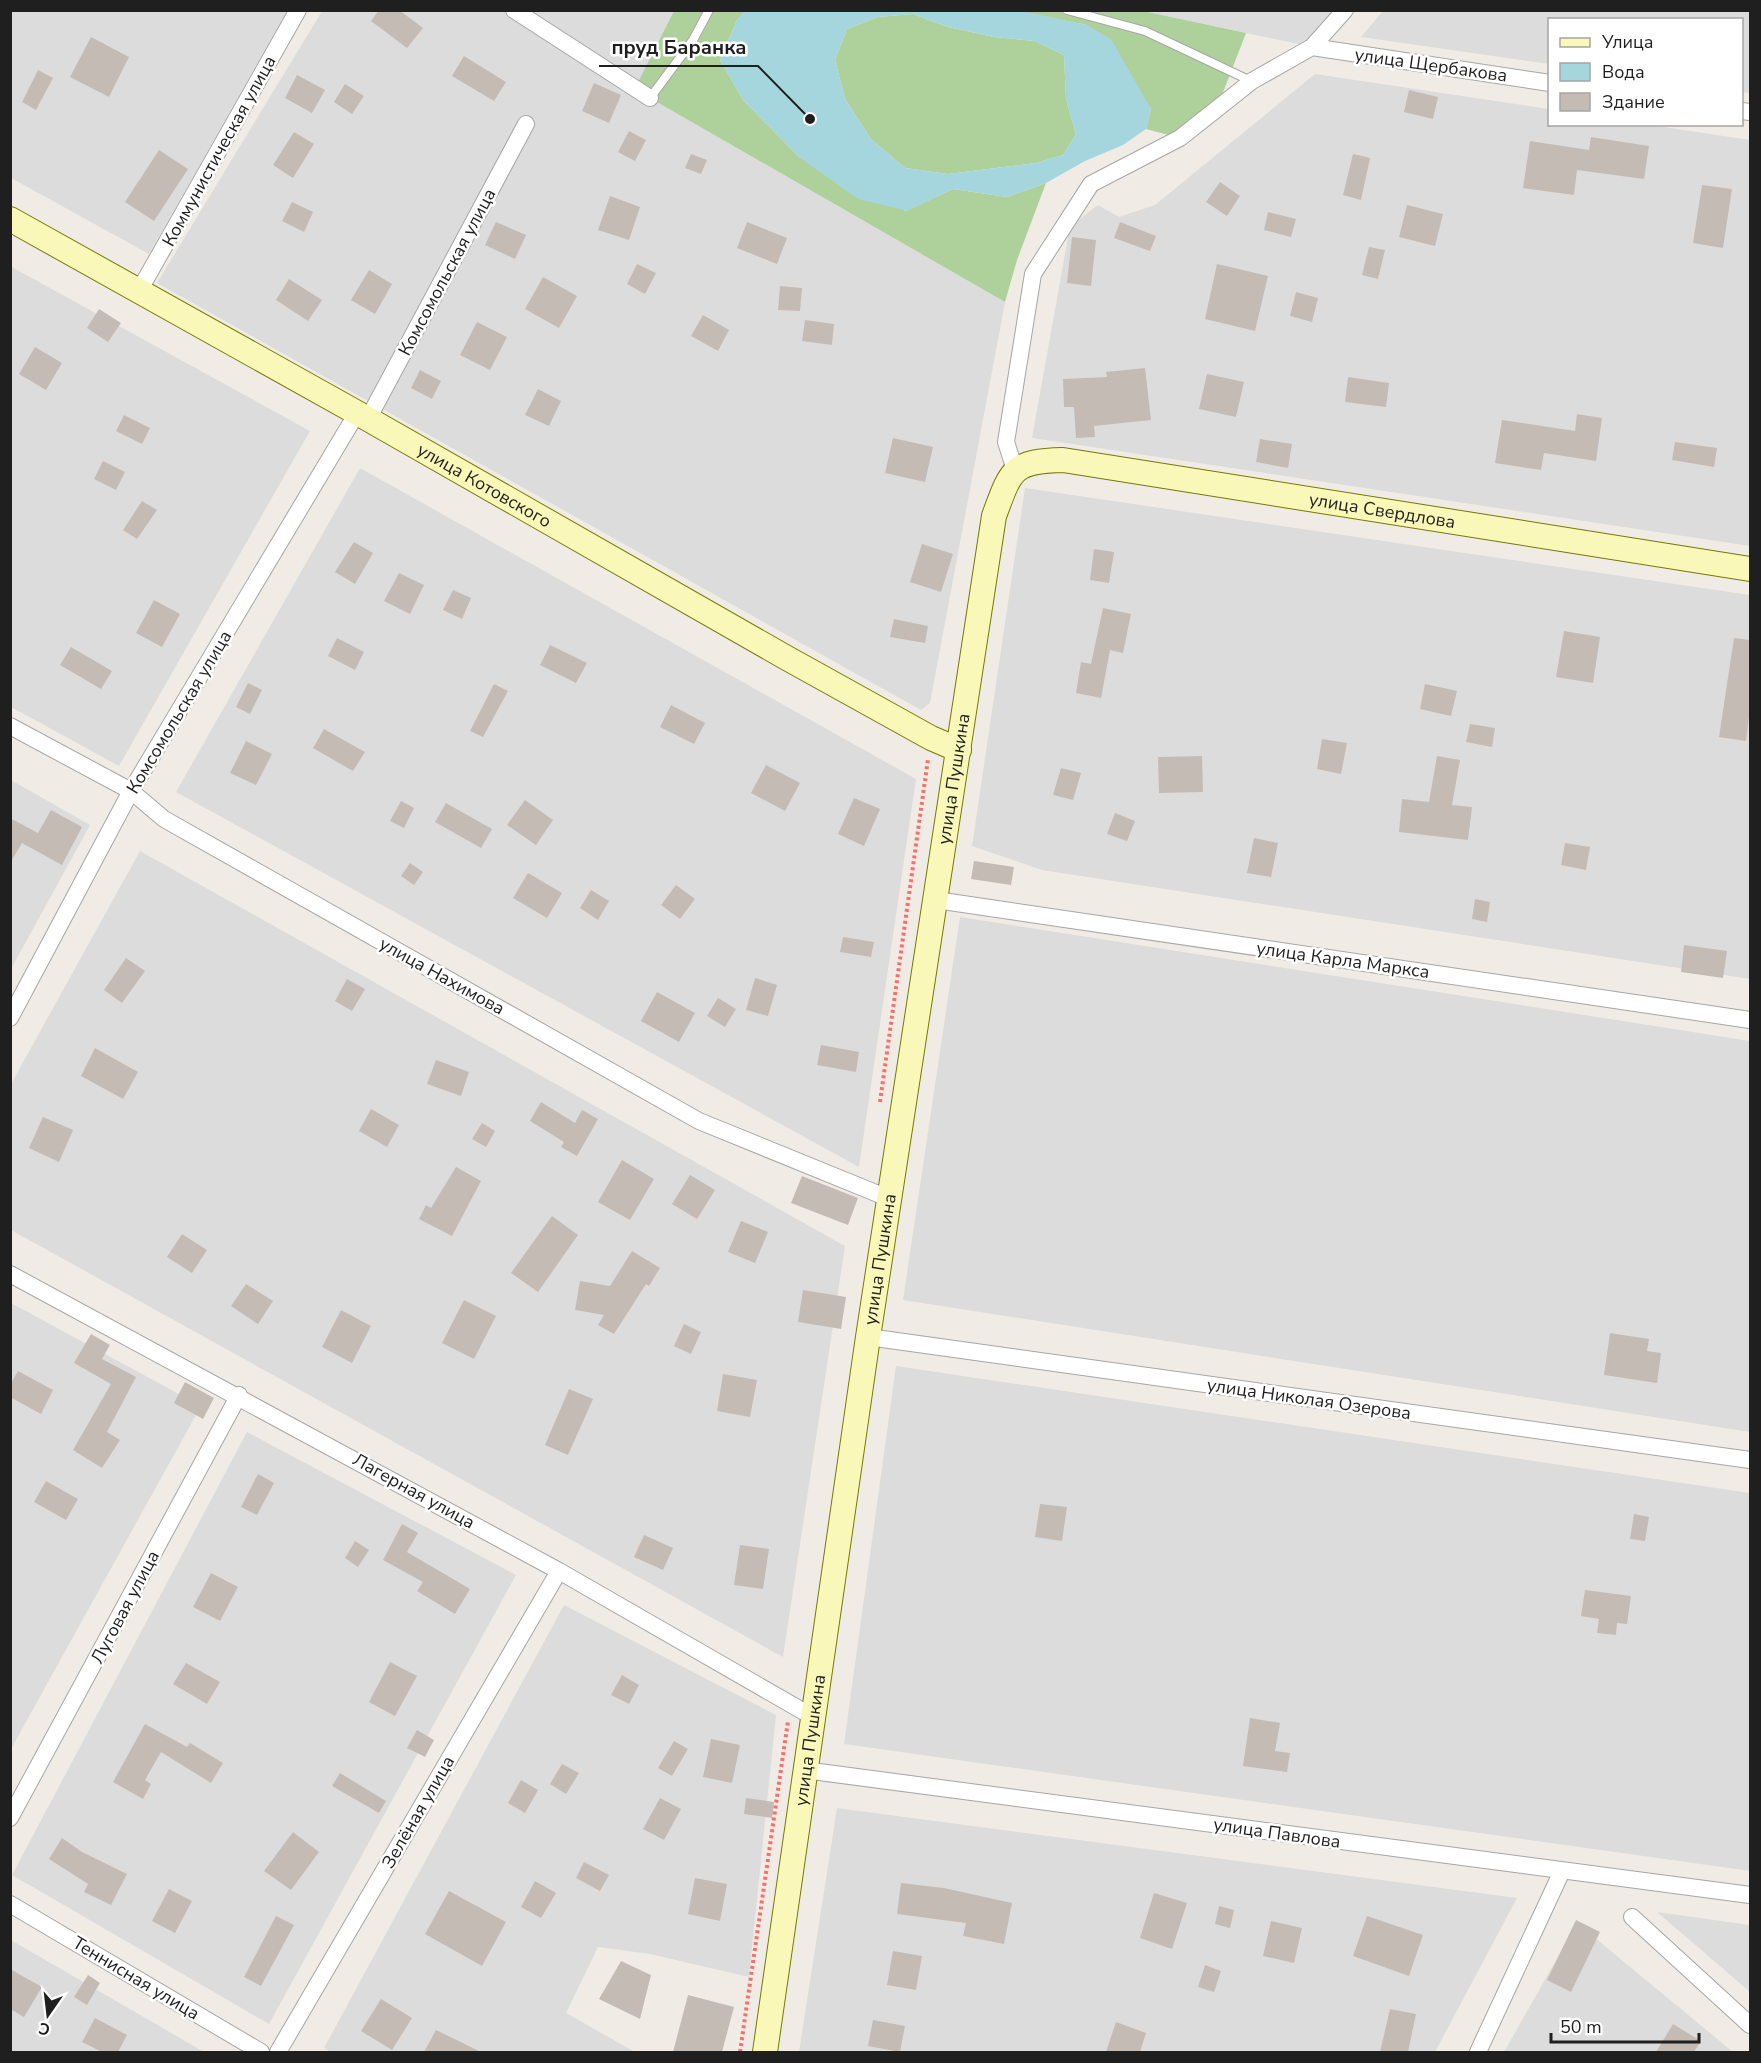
<svg xmlns="http://www.w3.org/2000/svg" width="1761" height="2063" viewBox="0 0 1761 2063" font-family="'Nunito Sans',sans-serif">
<rect width="100%" height="100%" fill="#f0ece5"/>
<!-- residential -->
<path fill="#dddcdc" d="M11,11h276l-138,243 -138,-76z
M322,11h352l-37,73 -70,-34 438,252 -75,401 -9,7 -764,-427z
M1143,11h202l-33,36z
M1383,11h367v82l-8,-1v-72h-192l-1,44 -188,-27z
M1315,74l234,35 1,15 101,1 99,15v406l-718,-108 38,-212 28,-21 21,12 36,-12z
M10,266l300,165 -191,335 -108,-59z
M360,468l556,311 -57,388 -683,-375z
M1025,488l725,107v384l-708,-109 -70,-24z
M11,780l79,45 -79,144z
M140,851l705,395 -62,411 -772,-427v-146z
M960,917l790,124v391l-847,-132z
M11,1303l190,103 -190,343z
M896,1366l854,127v378l-906,-127z
M247,1432l269,143 -247,449 -257,-149z
M564,1605l212,110 -27,262 -99,-23 -52,-7 -32,66 69,39h-304l-7,-4z
M837,1808l680,90 -82,154h-636z
M1657,1912l93,13v67z
M1577,1923l156,129h-229z
M11,1940l193,112h-193z"/>
<!-- forest -->
<path fill="#aed09a" d="M674,11h71l-8,9 -17,40 23,40 56,57 107,54 47,-22 54,8 39,-14 -29,77 -12,42 -355,-204 -13,-14z
M1017,11h126l103,22 -29,75 -37,30 -34,-9 5,-20 -64,-84z
M913,14l35,13 46,10 41,4 29,14 2,44 10,35 -13,21 -27,8 -88,11 -43,-6 -34,-29 -26,-40 -10,-39 12,-31 31,-12z"/>
<!-- water -->
<path fill="#a5d6de" fill-rule="evenodd" d="M745,10h272l70,15 24,14 40,70 -5,20 -23,16 -38,16 -39,22 -39,14 -54,-8 -46,22 -49,-12 -59,-42 -56,-57 -23,-40 17,-40zM913,14l35,13 46,10 41,4 29,14 2,44 10,35 -13,21 -27,8 -88,11 -43,-6 -34,-29 -26,-40 -10,-39 12,-31 31,-12z"/>
<!-- building -->
<path fill="#c5bbb5" d="M379,10h20l24,18 -16,20 -36,-27z
M91,37l38,20 -20,40 -39,-20z
M464,56l42,26 -12,19 -42,-25z
M38,70l15,8 -17,32 -14,-8z
M297,75l28,15 -13,23 -27,-15z
M594,83l27,12 -12,28 -27,-12z
M345,84l19,12 -12,18 -18,-12z
M1409,90l29,7 -5,22 -29,-7z
M629,131l17,9 -11,21 -17,-9z
M294,132l20,12 -21,34 -20,-13z
M1591,137l58,9 -5,33 -67,-9 -3,25 -51,-7 7,-47 59,9z
M159,150l29,19 -34,52 -29,-19z
M691,154l16,6 -6,14 -16,-6z
M1353,154l17,4 -9,42 -18,-5z
M1220,182l20,14 -13,20 -21,-14z
M1702,185l30,4 -9,59 -30,-5z
M610,196l30,11 -11,33 -31,-10z
M292,202l21,10 -9,20 -22,-11z
M1407,205l36,9 -8,32 -36,-9z
M1268,212l28,7 -5,18 -27,-7z
M496,222l30,13 -11,24 -30,-14z
M747,222l40,16 -10,26 -40,-16z
M1120,222l36,14 -6,15 -36,-13z
M1072,237l24,3 -5,46 -24,-3z
M1369,247l16,3 -7,29 -16,-4z
M637,264l19,9 -11,21 -18,-10z
M1217,264l51,12 -13,55 -50,-12z
M369,270l23,14 -17,30 -24,-14z
M543,277l34,19 -18,32 -34,-19z
M289,279l33,21 -14,21 -32,-21z
M780,286l22,2 -2,23 -22,-1z
M1296,292l22,6 -6,24 -22,-6z
M99,309l22,14 -13,19 -21,-14z
M703,315l26,15 -11,21 -27,-15z
M805,320l29,4 -2,21 -30,-4z
M477,322l30,15 -17,33 -30,-15z
M35,347l27,16 -16,27 -27,-16z
M1145,368l6,52 -57,6 1,11 -19,1 -2,-31h-10l-1,-28 44,-2 -1,-5z
M420,370l21,11 -9,18 -21,-11z
M1207,374l37,8 -8,35 -37,-8z
M1348,377l41,6 -3,24 -41,-5z
M538,389l23,12 -12,25 -24,-11z
M1577,414l25,4 -6,43 -52,-8 -3,17 -46,-7 7,-43 73,11z
M124,415l26,13 -8,16 -26,-13z
M893,438l40,9 -8,35 -40,-9z
M1260,439l32,5 -4,24 -32,-6z
M1675,442l42,6 -3,19 -42,-7z
M103,461l22,11 -9,18 -22,-11z
M142,501l15,9 -20,29 -14,-9z
M354,542l19,11 -18,31 -20,-12z
M922,544l31,10 -12,38 -31,-10z
M1094,549l20,3 -5,31 -19,-3z
M399,573l25,12 -14,29 -26,-13z
M453,590l18,8 -9,21 -19,-9z
M154,600l26,14 -18,33 -26,-14z
M1103,608l28,6 -8,39 -13,-3 -9,48 -25,-5 5,-31 10,2z
M894,619l34,7 -3,17 -35,-6z
M1564,631l36,6 -7,46 -37,-6z
M337,638l27,14 -9,18 -27,-14z
M1734,638l16,2v69l-4,32 -27,-4z
M550,645l37,18 -11,20 -36,-18z
M71,647l41,24 -11,18 -41,-24z
M248,683l14,7 -12,24 -14,-7z
M494,684l14,7 -25,46 -13,-6z
M1425,684l32,7 -6,25 -31,-7z
M671,705l34,18 -11,21 -34,-17z
M1470,724l25,4 -3,19 -26,-5z
M324,729l41,23 -12,19 -40,-23z
M1322,739l25,4 -6,31 -24,-5z
M246,741l26,13 -16,31 -26,-12z
M1202,756l1,36 -44,1 -1,-36z
M1437,756l23,4 -8,45 20,2 -4,33 -69,-8 3,-33 27,3z
M766,765l34,18 -15,28 -34,-18z
M1061,768l20,5 -8,27 -20,-5z
M854,798l26,11 -16,37 -26,-12z
M525,800l28,20 -17,25 -29,-20z
M401,801l13,7 -10,20 -14,-7z
M446,803l46,26 -11,19 -46,-26z
M51,810l31,17 -20,38 -40,-22 -12,20v-45l28,15z
M1115,813l20,8 -8,20 -20,-7z
M1254,838l24,5 -7,34 -24,-4z
M1565,843l25,4 -4,23 -25,-5z
M974,861l40,6 -3,18 -40,-6z
M410,863l13,9 -9,13 -13,-9z
M528,873l34,20 -15,25 -34,-20z
M676,885l19,14 -15,20 -19,-14z
M591,890l18,11 -11,19 -18,-12z
M1475,899l15,3 -3,20 -15,-3z
M843,937l31,5 -3,15 -31,-5z
M1684,945l43,6 -4,27 -42,-6z
M126,958l19,13 -23,32 -18,-13z
M755,978l22,7 -9,31 -22,-6z
M347,979l18,10 -13,22 -17,-10z
M657,992l38,21 -16,29 -38,-21z
M718,998l18,11 -11,18 -18,-11z
M821,1045l38,7 -3,20 -39,-7z
M95,1048l43,24 -15,27 -42,-23z
M436,1060l33,12 -8,24 -34,-12z
M541,1102l34,21 7,-13 16,9 -21,37 -16,-9 3,-5 -34,-21z
M371,1109l28,16 -12,22 -28,-16z
M43,1117l30,13 -14,32 -30,-14z
M482,1123l13,8 -9,16 -14,-8z
M622,1160l32,19 -24,41 -32,-18z
M456,1167l25,14 -29,55 -33,-17 7,-14 5,3z
M690,1175l25,15 -18,29 -25,-15z
M802,1176l56,22 -10,27 -57,-22z
M552,1216l26,19 -40,57 -27,-19z
M741,1221l27,11 -13,31 -27,-11z
M182,1234l25,16 -15,23 -25,-16z
M632,1251l28,17 -11,18 -3,-2 -32,50 -16,-9 6,-10 -29,-5 5,-29 30,5z
M246,1284l27,17 -15,23 -27,-18z
M803,1290l43,7 -5,32 -43,-7z
M464,1300l32,16 -22,43 -32,-16z
M341,1310l30,16 -19,37 -30,-16z
M684,1324l17,8 -10,22 -17,-8z
M1610,1333l39,6 -2,12 14,2 -4,30 -53,-8z
M91,1334l19,11 -8,14 34,18 -29,55 13,8 -18,28 -29,-18 38,-66 -37,-21z
M18,1371l35,19 -12,24 -31,-17v-12z
M723,1374l34,6 -7,37 -33,-6z
M185,1382l29,16 -11,21 -29,-16z
M569,1389l24,10 -25,56 -23,-10z
M258,1474l16,9 -17,32 -16,-8z
M46,1481l32,18 -12,21 -32,-18z
M1040,1504l27,3 -5,34 -27,-4z
M1634,1514l15,3 -4,24 -15,-2z
M402,1524l16,9 -11,19 63,37 -15,25 -38,-23 6,-9 -40,-22z
M644,1535l29,13 -10,22 -29,-13z
M355,1541l14,9 -11,17 -13,-9z
M740,1545l29,4 -6,40 -29,-4z
M211,1573l27,14 -18,34 -27,-14z
M1585,1590l46,6 -4,28 -10,-1 -1,12 -19,-2 2,-14 -18,-3z
M390,1662l27,14 -22,40 -26,-14z
M186,1663l34,19 -13,22 -34,-20z
M622,1675l17,10 -10,19 -18,-9z
M1250,1718l30,5 -5,28 15,2 -3,19 -44,-6z
M145,1724l42,23 3,-4 33,20 -12,20 -50,-31 -16,28 6,4 -8,15 -30,-17z
M417,1730l17,10 -9,17 -18,-9z
M711,1739l29,6 -8,38 -29,-6z
M674,1741l14,8 -16,27 -14,-8z
M562,1764l17,9 -13,21 -16,-10z
M340,1773l46,28 -7,12 -47,-27z
M521,1780l17,10 -13,23 -17,-10z
M660,1798l21,11 -17,31 -21,-11z
M746,1798l28,4 -2,16 -28,-4z
M293,1832l26,20 -28,38 -27,-19z
M62,1838l20,14 45,22 -16,31 -27,-13 4,-8 -39,-25z
M584,1862l25,13 -9,16 -24,-13z
M695,1878l32,6 -7,37 -32,-7z
M535,1881l21,12 -15,25 -20,-11z
M901,1883l43,5 68,15 -8,41 -41,-8 3,-13 -69,-9z
M169,1889l23,12 -17,32 -23,-12z
M449,1891l57,31 -24,44 -57,-32z
M1154,1893l33,10 -15,46 -32,-11z
M1219,1906l15,4 -4,18 -15,-4z
M276,1916l18,9 -33,61 -17,-9z
M1367,1916l56,19 -14,41 -56,-20z
M1576,1920l24,12 -29,60 -24,-12z
M1271,1921l31,7 -8,35 -31,-7z
M893,1951l29,5 -6,34 -29,-5z
M621,1961l30,14 -11,44 -41,-20z
M1205,1965l16,6 -7,21 -16,-5z
M10,1969l32,18 -18,30 -14,-8z
M88,1975l12,8 -13,22 -13,-8z
M688,1995l46,12 -12,45h-49z
M381,1999l31,19 -20,32 -31,-19z
M1390,2009l26,5 -8,38h-28z
M95,2018l32,17 -9,17h-16l-20,-10z
M873,2020l32,6 -5,26 -32,-6z
M1116,2022l30,11 -6,19h-34z
M1673,2024l28,17 -7,11h-38z
M436,2030l45,22h-57z"/>
<g fill="none" stroke-linecap="round" stroke-linejoin="round">
<defs>
<path id="lane" d="M1067,10l78,21 106,50
M650,98l43,-58 16,-30"/>
<path id="street" d="M514,10l136,88
M1312,47l238,36
M1742,111l8,1
M139,291l159,-281
M368,419l158,-295
M1015,470l-9,-28 27,-168 58,-90 89,-46 72,-57 60,-34 33,-37
M10,726l121,65 33,28 535,302 189,77
M936,900l814,120
M10,1018l121,-227 226,-378
M10,1274l549,297 254,146
M868,1337l882,123
M804,1770l946,125
M10,1818l229,-423
M10,1904l251,148
M1632,1917l118,108
M278,2052l281,-481
M1478,2052l84,-181"/>
<g id="secondary">
<path id="s1" d="M10,219l358,200 417,238 146,81 28,12"/>
<path id="s2" d="M765,2052l103,-715 126,-821c17,-46 18,-55 69,-56l687,109"/>
</g>
</defs>
<!-- lane casing -->
<use href="#lane" stroke="#a6a6a6" stroke-width="10"/>
<!-- street casing -->
<use href="#street" stroke="#a6a6a6" stroke-width="18"/>
<!-- secondary casing -->
<use href="#secondary" stroke="#757904" stroke-width="26"/>
<!-- path -->
<path stroke="#fb6f6b" stroke-width="4" stroke-dasharray="3 3" stroke-linecap="butt" d="M880,1102l48,-343
M740,2052l48,-331"/>
<!-- lane -->
<use href="#lane" stroke="#fff" stroke-width="8"/>
<!-- street -->
<use href="#street" stroke="#fff" stroke-width="16"/>
<!-- secondary -->
<use href="#secondary" stroke="#faf8b9" stroke-width="24"/>
</g>
<g text-anchor="middle" stroke-width="5" stroke-linejoin="round" paint-order="stroke">
<!-- street labels -->
<g font-size="18" fill="#1f1f1f" stroke="#fff">
<text transform="translate(1431 65) rotate(8)" y="6">улица Щербакова</text>
<text transform="translate(219 151) rotate(-61)" y="6">Коммунистическая улица</text>
<text transform="translate(447 272) rotate(-62)" y="6">Комсомольская улица</text>
<text dy="6" stroke="none"><textPath href="#s1" startOffset="544">улица Котовского</textPath></text>
<text dy="6" stroke="none"><textPath href="#s2" startOffset="1976">улица Свердлова</textPath></text>
<text transform="translate(179 712) rotate(-59)" y="6">Комсомольская улица</text>
<text dy="6" stroke="none"><textPath href="#s2" startOffset="1287">улица Пушкина</textPath></text>
<text transform="translate(1343 960) rotate(8)" y="6">улица Карла Маркса</text>
<text transform="translate(442 976) rotate(29)" y="6">улица Нахимова</text>
<text dy="6" stroke="none"><textPath href="#s2" startOffset="801">улица Пушкина</textPath></text>
<text transform="translate(1309 1399) rotate(8)" y="6">улица Николая Озерова</text>
<text transform="translate(414 1491) rotate(29)" y="6">Лагерная улица</text>
<text transform="translate(125 1607) rotate(-62)" y="6">Луговая улица</text>
<text dy="6" stroke="none"><textPath href="#s2" startOffset="315">улица Пушкина</textPath></text>
<text transform="translate(418 1812) rotate(-60)" y="6">Зелёная улица</text>
<text transform="translate(1277 1833) rotate(8)" y="6">улица Павлова</text>
<text transform="translate(136 1978) rotate(31)" y="6">Теннисная улица</text>
</g>
</g>
<!-- callouts -->
<path fill="none" stroke="#1f1f1f" stroke-width="2" d="M810 119L758 66H599"/>
<circle fill="#1f1f1f" stroke="#fff" stroke-width="2" cx="810" cy="119" r="6"/>
<g font-size="20" text-anchor="middle" font-weight="bold" fill="#1f1f1f" stroke="#fff" stroke-width="5" stroke-linejoin="round" paint-order="stroke">
<text x="679" y="54">пруд Баранка</text>
</g>
<!-- border -->
<rect width="1761" height="2063" fill="none" stroke="#1f1f1f" stroke-width="24"/>
<!-- legend -->
<rect x="1548" y="18" width="195" height="108" fill="#ffffff" stroke="#a5a5a5" stroke-width="1.5"/>
<rect x="1560" y="38" width="30" height="9" fill="#faf8b9" stroke="#a5a5a5" stroke-width="1.5"/>
<text x="1602" y="48" font-size="18" fill="#1f1f1f">Улица</text>
<rect x="1560" y="63" width="30" height="18" fill="#a5d6de" stroke="#a5a5a5" stroke-width="1.5"/>
<text x="1602" y="78" font-size="18" fill="#1f1f1f">Вода</text>
<rect x="1560" y="93" width="30" height="18" fill="#c5bbb5" stroke="#a5a5a5" stroke-width="1.5"/>
<text x="1602" y="108" font-size="18" fill="#1f1f1f">Здание</text>
<!-- north arrow -->
<g transform="translate(48 2015) rotate(194)" stroke="#ffffff" stroke-width="4.5" paint-order="stroke">
<path d="M0-4.5L10 22L0 15L-10 22Z" fill="#1f1f1f"/>
<text y="-9" font-size="16" font-weight="bold" text-anchor="middle" fill="#1f1f1f">С</text>
</g>
<!-- scale -->
<path d="M1551 2033v9h148v-9" fill="none" stroke="#1f1f1f" stroke-width="3"/>
<text x="1560" y="2033" font-size="18" fill="#1f1f1f" stroke="#ffffff" stroke-width="4.5" paint-order="stroke">50 m</text>
</svg>
